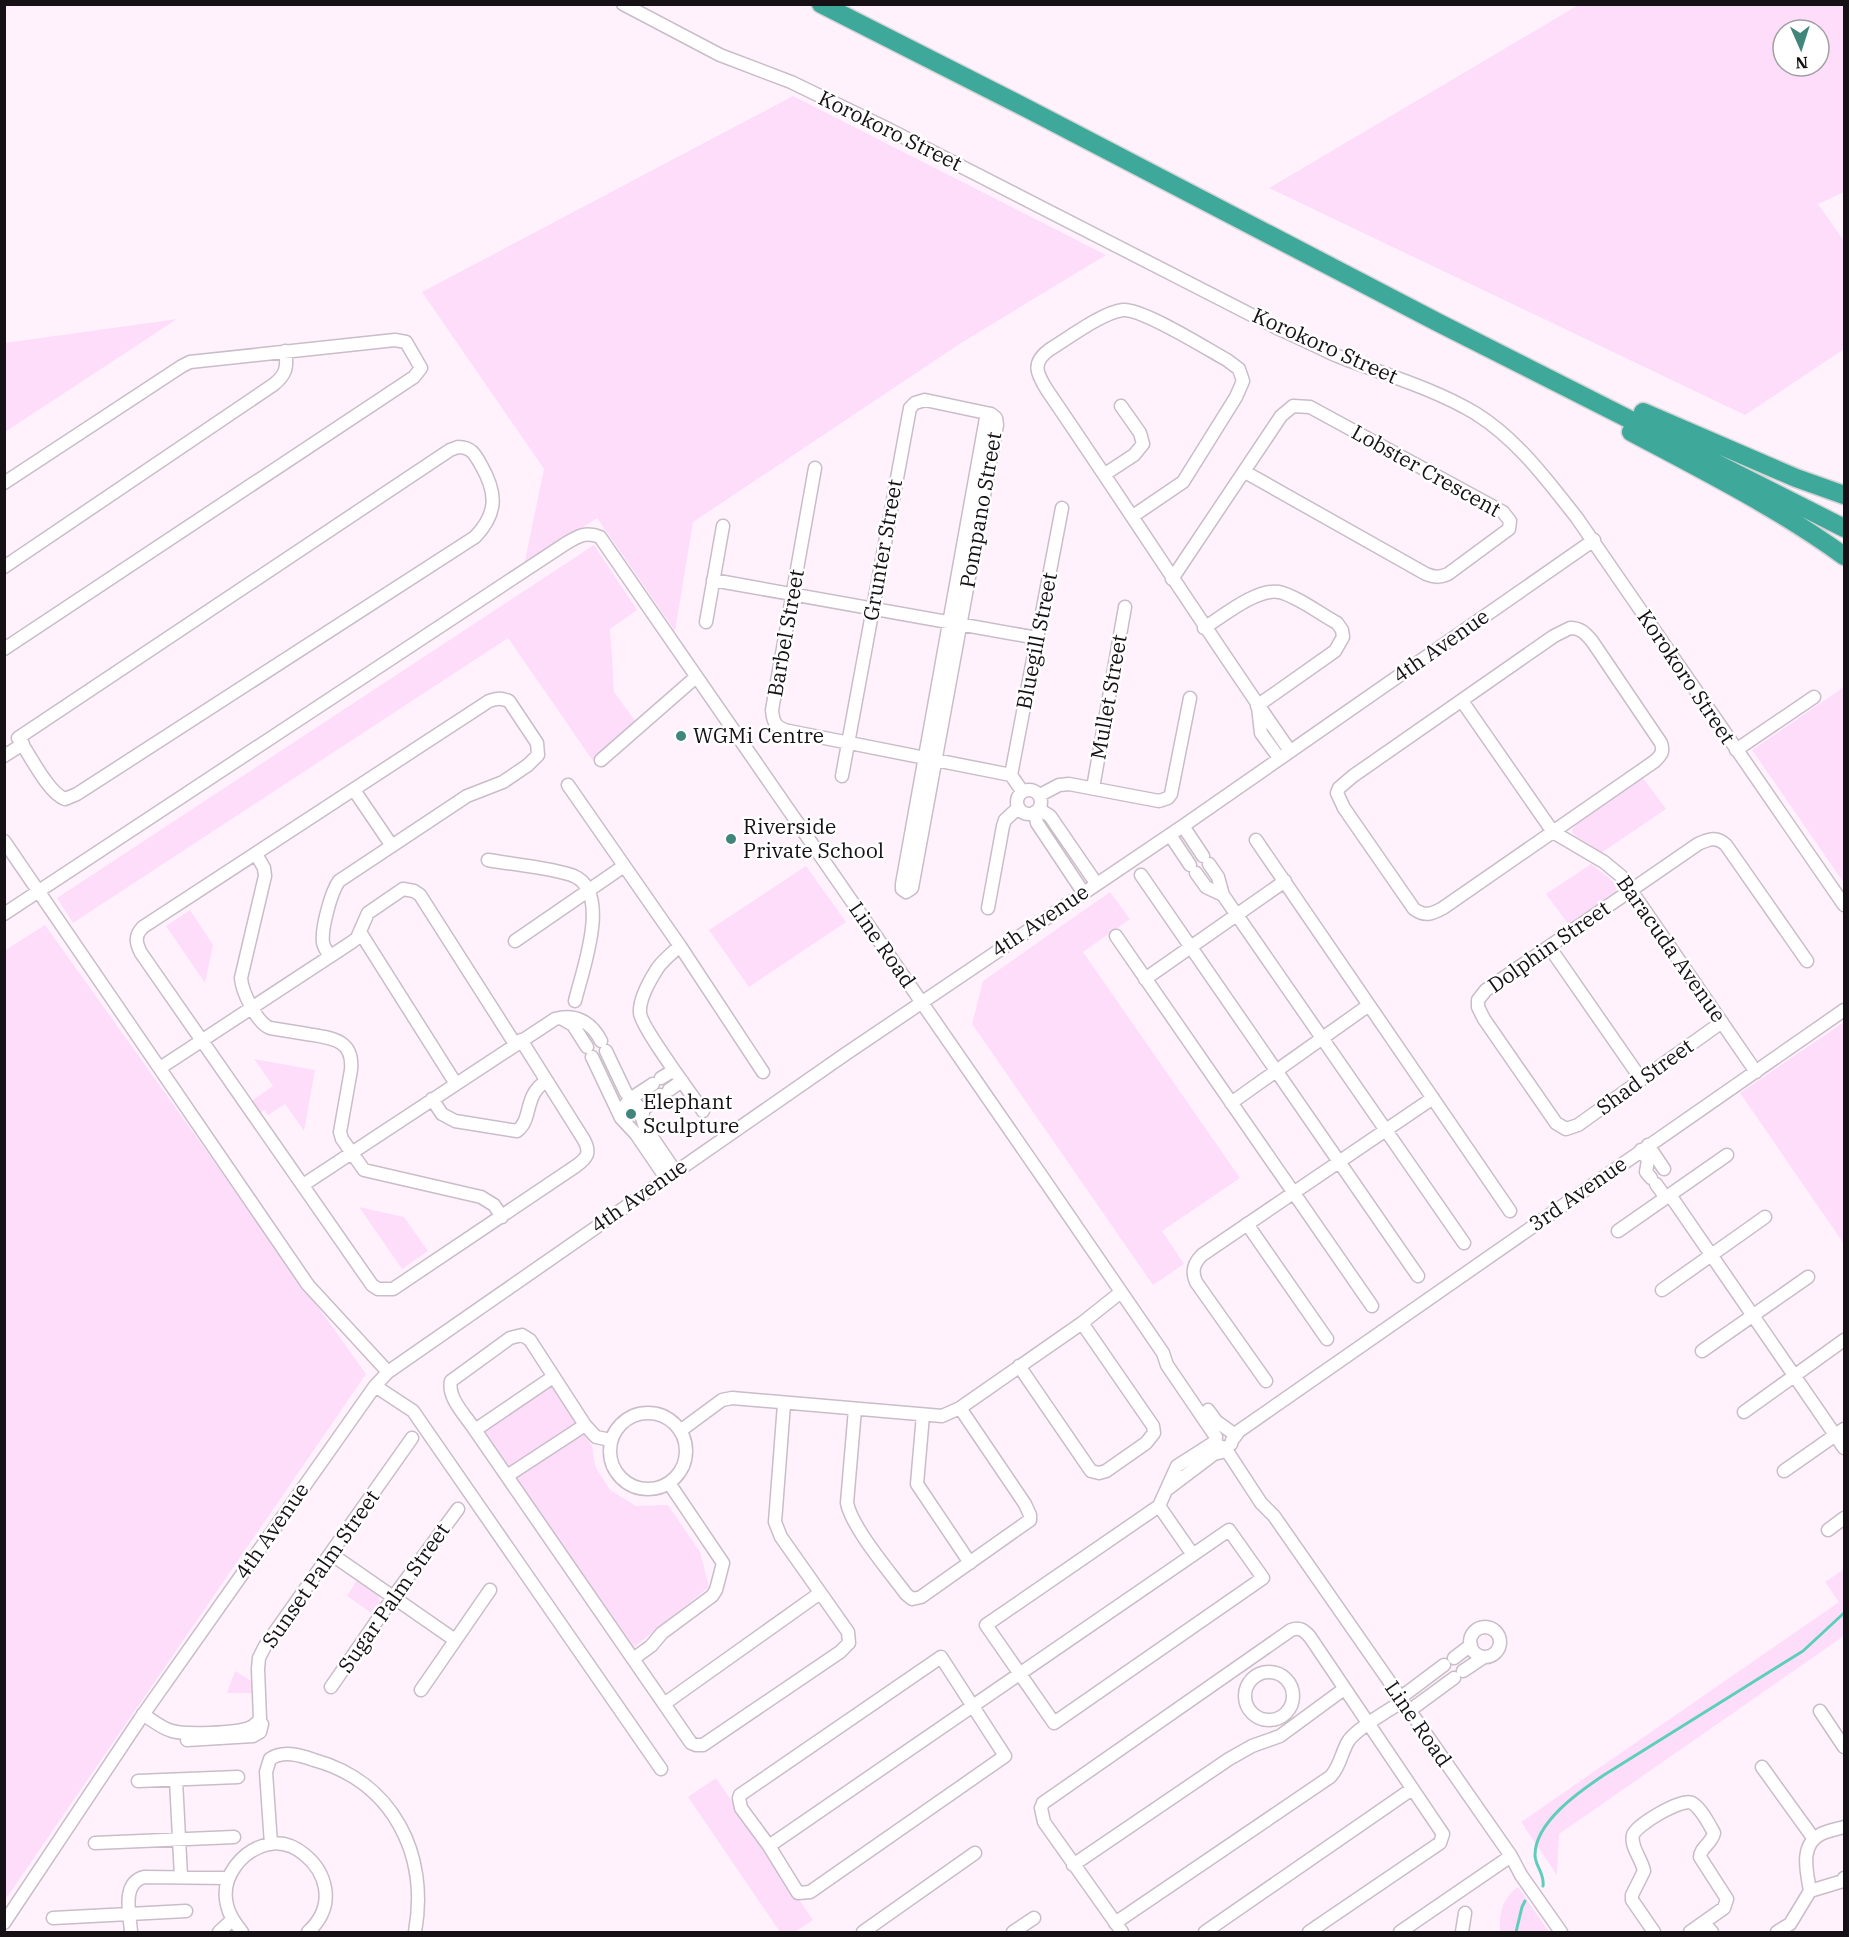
<svg xmlns="http://www.w3.org/2000/svg" width="1849" height="1937" viewBox="0 0 1849 1937" font-family="'IBM Plex Serif',serif">
<rect width="100%" height="100%" fill="#fff2fd"/>
<!-- green -->
<path fill="#feddfa" fill-rule="evenodd" d="M1580,4l264,1v187l-26,12 26,37v108l-99,66 -476,-227zM1783,30h36v36h-36z
M793,96l313,159 -145,88 -268,179 -18,109 -78,-113 -73,47 20,-96 -122,-177z
M177,319l-172,113v-89z
M594,545l43,65 -27,19 4,63 22,30 -43,39 -85,-123 -435,285 -16,-25z
M1844,687v196l-92,-133z
M1643,778l23,31 -65,44 -28,-19 -1,-4 4,-5z
M1591,864l23,18 3,5 -2,6 -46,32 -23,-31z
M806,866l40,56 -97,65 -40,-57z
M1110,892l20,27 -47,33 157,226 -78,53 22,33 -31,21 -181,-261 11,-43z
M190,910l23,35 -8,38 -39,-57z
M45,925l321,449 -361,526 -1,-949z
M1844,1022v222l-104,-151z
M254,1059l61,11 -11,61 -19,-27 -17,11 -4,-5 -6,4 -8,-12 23,-16z
M359,1207l45,10 24,34 -26,18z
M551,1385l26,38 -67,45 -26,-38z
M583,1432l9,14 3,20 15,24 26,16 32,-1 32,47 9,35 -76,61 -117,-171z
M1844,1569v67l-285,198 -2,41 -36,-53 318,-220 -14,-20z
M357,1580c15,10 32,16 17,35l-27,-19z
M235,1671l18,11 1,11h-27z
M716,1778l97,142 -18,12h-15l-92,-135z
M1518,1887l31,45h-49c-1,-18 2,-34 18,-45z"/>
<g fill="none" stroke-linecap="round" stroke-linejoin="round">
<!-- stream -->
<path stroke="#5ecebc" stroke-width="3" d="M1543,1886c2,-12 -8,-20 -8,-31 0,-33 45,-64 69,-80l199,-124 41,-38
M1516,1932l6,-25 3,-6"/>
<defs>
<path id="minor" d="M623,4l97,51 71,27 95,46 391,200c19,8 39,18 58,27 47,19 96,32 140,58 42,26 72,67 102,105l267,387
M991,414l5,4 1,7 -85,463 -6,4 -4,-3v-5l84,-466z
M458,447c13,0 17,7 23,18 16,28 17,48 -6,72l-398,257 -12,5c-17,-6 -36,-46 -47,-61l432,-288z
M815,468l-43,242c1,13 4,18 17,21l222,44 11,16
M1105,474l29,-19 9,-11 -3,-11 -19,-27
M4,483l178,-117 8,-4 205,-22 11,2 15,26 -7,9 -410,272
M1133,516l50,-34 53,-85 7,-16 -4,-12 -12,-9c-20,-11 -85,-52 -104,-50 -20,2 -56,29 -74,40 -18,13 -12,24 -2,40 82,120 160,242 243,361
M4,567l269,-182c13,-10 15,-18 12,-34
M1172,579l109,-163 12,-10 17,1 193,105 7,9 -1,8 -61,45c-9,4 -14,3 -22,0l-181,-102
M713,580l324,58
M706,622l17,-96
M1204,628c19,-12 53,-40 75,-36 18,4 41,22 58,31l5,7 1,7 -8,14 -78,55
M1570,628c11,0 15,5 22,13l69,102c3,9 0,12 -6,18l-212,147c-11,6 -18,9 -29,1l-70,-101 -7,-15 2,-5 14,-12 201,-140z
M1462,701l91,131 51,30 17,14 135,196
M1258,707l3,26 18,25
M1736,750l78,-53
M4,756l19,-12
M601,760l95,-83
M1011,775l51,-267
M842,776l68,-368 5,-5 10,-3 66,14
M568,785l112,161 83,126
M1093,788l32,-181
M1017 802a12 12 0 1 1 24 0a12 12 0 1 1-24 0Z
M354,790l38,56
M1040,795l19,-10 10,-1 90,17 9,-3 3,-4 19,-96
M1039,809l11,7 46,67
M1035,812l2,11 46,69
M1183,826l20,30
M1170,835l20,30
M1256,840l254,371
M4,841l304,444 80,87
M256,854l8,14 1,8 -24,102c1,14 16,45 29,50 13,2 25,4 37,6 24,4 47,5 44,36l-11,62 2,7 22,31 117,27 13,8 8,12
M488,860c22,4 66,8 86,16 38,17 8,95 1,125
M1209,864l9,13 5,18 241,348
M1196,873l10,14 17,8
M1141,875l277,401
M988,908l15,-82 2,-6 13,-12
M4,914l561,-370c13,-8 21,-13 35,-7 187,273 377,543 563,816l4,12 49,72
M360,932l96,152
M1116,936l256,370
M515,941l109,-75
M680,946c-8,7 -18,15 -23,23 -7,11 -18,31 -17,44 1,14 52,82 63,98
M1550,948l91,131
M330,956c-3,-4 -6,-9 -7,-13 -2,-14 8,-51 16,-62l128,-85 36,-14 25,-17 10,-10 -1,-12 -28,-42c-8,-3 -12,-3 -20,0l-346,226c-9,9 -7,16 -2,26l231,332 6,4h15l183,-123c11,-8 15,-13 8,-26l-63,-100
M1145,979l140,-98
M561,1018l12,7 14,22
M1722,1022l-144,103 -12,4 -10,-6 -72,-104 -6,-12v-7l8,-10 212,-146c11,-5 19,-8 28,1l81,116
M606,1051l20,42 12,13 7,21 30,44
M592,1057l29,61 15,16 30,44
M160,1068l192,-126 5,-4 11,-25 35,-24 11,2 6,4 95,149
M661,1078l13,-8
M669,1090l13,-9
M432,1099l10,15 13,7 62,10c16,-12 6,-35 29,-50
M1231,1103l138,-98
M642,1117l2,-8 16,-14
M621,1118c0,-17 19,-25 32,-34
M1648,1145l16,24
M1641,1150l7,10 -2,12 5,6
M1656,1184l10,14
M303,1185l252,-166c21,-6 37,4 46,22
M1670,1195l174,253
M1247,1224l80,115
M1618,1231l109,-76
M1662,1290l103,-73
M1702,1351l106,-74
M1019,1366l72,105 8,2 7,-2 40,-28 8,-10 -1,-7 -71,-103
M1266,1381l-70,-99c-5,-11 -2,-19 6,-27l231,-157
M375,1386l38,25 248,358
M855,1409l-8,94c5,25 43,69 59,91l6,5 9,-2 109,-77v-5l-5,-11 -65,-96
M1208,1410l8,11 18,13 -3,10
M1744,1412l100,-72
M610 1451a38 38 0 1 1 76 0a38 38 0 1 1-76 0Z
M923,1415l-6,69 53,79
M585,1425l-55,-85 -8,-5 -12,3 -59,43c-4,17 15,35 24,49l216,313 5,2h7l137,-93 9,-9 -1,-11 -67,-95 -6,-15 9,-118
M475,1430l78,-53
M680,1431l42,-31 10,-2 210,18 18,-8 122,-85 39,-31
M1234,1438l5,-7 605,-421
M1214,1454l9,-7 6,7 32,49 13,13 237,340 10,19 40,57
M1784,1471l60,-42
M507,1476l78,-51 11,12 15,3
M1169,1488l45,-34 8,-2
M1159,1506l34,49
M1828,1530l16,-12
M331,1554l124,86
M1470 1642a15 15 0 1 1 30 0a15 15 0 1 1-30 0Z
M941,1657l64,99 -195,136 -12,1 -29,-47 -28,-38 -2,-10 1,-3z
M1454,1658l17,-13
M633,1659l18,-13 11,-13 50,-37 4,-6 7,-27 -54,-80
M1463,1671l21,-14
M1245 1696a24 24 0 1 1 48 0a24 24 0 1 1-48 0Z
M331,1687l63,-91 64,-87
M421,1690l69,-100
M1400,1698l44,-33
M664,1704l156,-111
M1409,1711l45,-33
M1820,1711l24,36
M143,1714c9,6 18,14 29,17 13,4 64,2 77,-3 6,-2 8,-5 11,-9l-2,-50 1,-11 6,-12 147,-208
M187,1740l66,-4 7,-4 2,-8
M1762,1767l52,72
M176,1780l5,97
M138,1781l100,-4
M95,1843l139,-6
M271,1844l-5,-72 4,-13c13,-9 30,-4 44,1 79,22 115,94 101,172
M769,1846l460,-316 34,48 -209,145 -68,-98 173,-119 18,-40 39,-25
M1073,1865l156,-106 23,-13 28,-10 64,-47
M1810,1891c-3,-19 -11,-46 11,-57 7,-3 16,-5 23,-7
M1810,1891l33,-10 1,-3
M53,1918l133,-7
M4,1923l136,-204 235,-333 13,-14 459,-319 336,-227 411,-286
M1115,1923l215,-146c11,-11 11,-25 19,-37 10,-13 39,-29 54,-39
M1704,1923l8,9
M131,1932c-1,-17 -10,-49 13,-55l84,1
M219,1932l13,-12
M242,1932c-6,-8 -13,-16 -15,-27 -7,-28 15,-55 42,-61 26,-5 52,20 56,44 3,17 -4,32 -17,44
M863,1932l112,-79
M1013,1932l21,-14
M1122,1932l-78,-110 -3,-14 2,-5 248,-173c9,-3 13,0 19,7l133,197 -3,9 -131,89
M1205,1932l207,-143
M1400,1932l111,-76
M1462,1932l3,-19
M1654,1932l-22,-32v-5l12,-24c-2,-12 -14,-24 -11,-36 3,-10 50,-38 59,-32 9,5 17,21 22,30 -2,10 -14,15 -14,24l27,42 -3,9 -34,24
M1777,1932l13,-8 20,-33"/>
<path id="highway" d="M821,4l207,105 411,214 405,205
M1643,412l153,66 48,17
M1631,432c73,39 147,76 213,124"/>
</defs>
<!-- minor casing -->
<use href="#minor" stroke="#c9bdc8" stroke-width="15"/>
<!-- highway casing -->
<use href="#highway" stroke="#d5d4d5" stroke-width="21"/>
<!-- minor -->
<use href="#minor" stroke="#fff" stroke-width="12"/>
<!-- highway -->
<use href="#highway" stroke="#3ea99a" stroke-width="18"/>
</g>
<!-- markers -->
<g fill="#41867b" stroke="#fff" stroke-width="2">
<circle cx="681" cy="736" r="6"/>
<circle cx="731" cy="839" r="6"/>
<circle cx="631" cy="1114" r="6"/>
</g>
<g text-anchor="middle" stroke-width="5" stroke-linejoin="round" paint-order="stroke">
<!-- street labels -->
<g font-size="21" fill="#151115" stroke="#fff">
<text transform="translate(890 131) rotate(26)" y="7">Korokoro Street</text>
<text transform="translate(1325 346) rotate(24)" y="7">Korokoro Street</text>
<text transform="translate(1426 471) rotate(29)" y="7">Lobster Crescent</text>
<text transform="translate(981 510) rotate(-80)" y="7">Pompano Street</text>
<text transform="translate(883 550) rotate(-80)" y="7">Grunter Street</text>
<text transform="translate(786 633) rotate(-80)" y="7">Barbel Street</text>
<text transform="translate(1037 641) rotate(-79)" y="7">Bluegill Street</text>
<text transform="translate(1441 646) rotate(-35)" y="7">4th Avenue</text>
<text transform="translate(1686 677) rotate(56)" y="7">Korokoro Street</text>
<text transform="translate(1109 697) rotate(-80)" y="7">Mullet Street</text>
<text transform="translate(1040 921) rotate(-34)" y="7">4th Avenue</text>
<text transform="translate(882 945) rotate(55)" y="7">Line Road</text>
<text transform="translate(1549 947) rotate(-35)" y="7">Dolphin Street</text>
<text transform="translate(1671 949) rotate(55)" y="7">Baracuda Avenue</text>
<text transform="translate(1645 1077) rotate(-36)" y="7">Shad Street</text>
<text transform="translate(1578 1194) rotate(-35)" y="7">3rd Avenue</text>
<text transform="translate(639 1196) rotate(-35)" y="7">4th Avenue</text>
<text transform="translate(272 1531) rotate(-55)" y="7">4th Avenue</text>
<text transform="translate(321 1569) rotate(-55)" y="7">Sunset Palm Street</text>
<text transform="translate(394 1598) rotate(-55)" y="7">Sugar Palm Street</text>
<text transform="translate(1418 1724) rotate(55)" y="7">Line Road</text>
</g>
<!-- poi labels -->
<g font-size="21" fill="#151115" stroke="#fff" text-anchor="start">
<text x="693" y="743">WGMi Centre</text>
<text x="743" y="834">Riverside<tspan x="743" dy="24">Private School</tspan></text>
<text x="643" y="1109">Elephant<tspan x="643" dy="24">Sculpture</tspan></text>
</g>
</g>
<!-- border -->
<rect width="1849" height="1937" fill="none" stroke="#151115" stroke-width="12"/>
<!-- north arrow -->
<g transform="translate(1801 48) rotate(177)"><circle r="28" fill="#ffffff" stroke="#a1a0a1" stroke-width="1.5"/>
<path d="M0-4.5L10 22L0 15L-10 22Z" fill="#41867b"/>
<text y="-9" font-size="16" font-weight="bold" text-anchor="middle" fill="#151115">N</text>
</g>
</svg>
